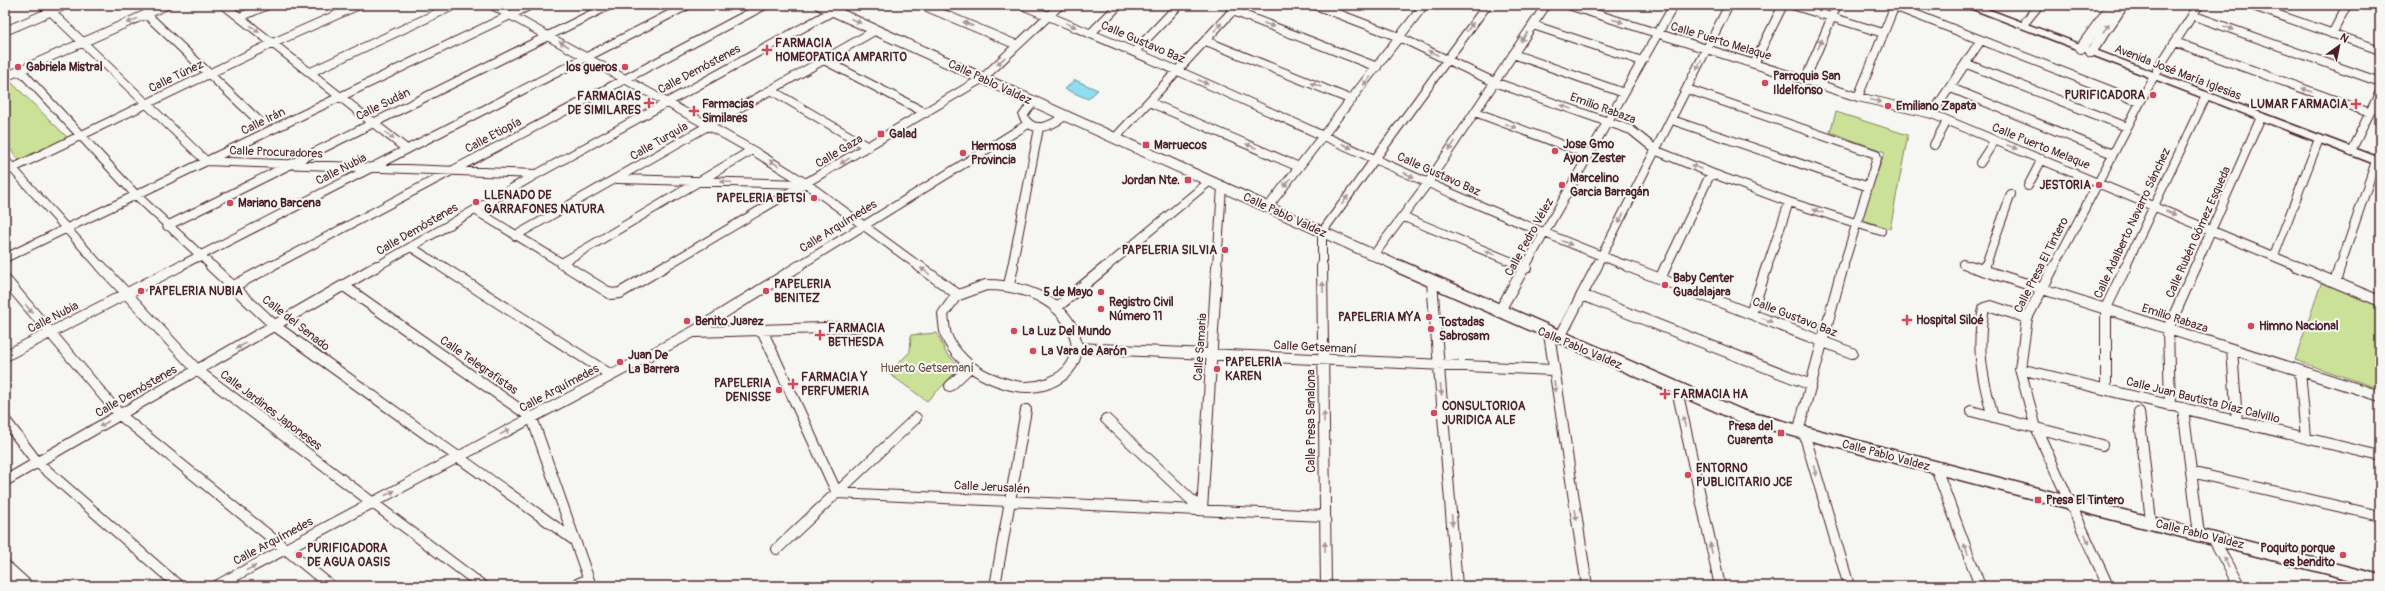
<svg xmlns="http://www.w3.org/2000/svg" width="2385" height="591" viewBox="0 0 2385 591" font-family="Pangolin,sans-serif">
<rect width="100%" height="100%" fill="#f6f6f2"/>
<filter id="ink" filterUnits="userSpaceOnUse"><feTurbulence type="fractalNoise" baseFrequency=".025" numOctaves="2"/><feDisplacementMap in="SourceGraphic" scale="8" xChannelSelector="R" yChannelSelector="G"/><feConvolveMatrix kernelMatrix="1 2 1 2 8 2 1 2 1" color-interpolation-filters="sRGB"/></filter>
<g filter="url(#ink)">
<!-- green -->
<path fill="#cbe197" stroke="#8a8061" d="M9,80l59,58 -48,23 -15,-18v-61z
M1836,112l72,23 -18,94 -30,-10 25,-67 -55,-20z
M2322,281l58,24v84l-85,-29z
M937,333l9,20 15,15 -34,33 -39,-28 22,-21 1,-17z"/>
<!-- water -->
<path fill="#8fddee" stroke="#7391a0" d="M1075,80l23,10 -10,9 -23,-10z"/>
<g fill="none" stroke-linecap="round" stroke-linejoin="round">
<defs>
<path id="minor-far1" d="M44,5l162,156 331,13
M224,5l181,143
M492,5l260,145 55,34 113,83
M922,5l95,40
M1022,5c52,22 104,43 156,66 151,66 298,137 452,196
M1315,5l84,32 95,45 137,48 26,21 54,22 78,29 92,29
M1568,5l290,92 74,17 367,153
M1792,5l91,28
M2250,5l130,45
M1894,6l246,96
M1233,11l144,56
M146,14l113,107
M2192,15l188,67
M240,17l28,-12
M2026,21l13,-16
M1533,25l109,36
M5,31l61,-26
M1090,34l29,-29
M2332,34l15,-29
M1206,41l146,59
M2175,42l195,71
M1134,52l45,-47
M1513,54l111,39
M824,60l102,53
M1754,64l29,-59
M1967,64l160,63
M20,70l116,125 77,72
M2157,70l42,-65
M311,72l144,-67
M5,77l162,-72
M1805,80l32,-75
M1951,88l162,66
M1687,89l189,65 1,4 -34,109
M771,90l97,57
M1858,97l37,-92
M1033,102l-10,14c10,19 28,10 42,0
M1149,102l150,65
M1475,112l114,43
M1932,114l49,-74
M1672,120l194,66
M1115,138l123,-133
M1934,145l13,-24
M2351,151l29,-59
M5,160l96,107
M1980,163l15,-23
M5,172l268,-129 86,-38
M618,179l187,5
M2028,186l14,-27
M1268,207l156,-202
M475,210l93,57
M1404,217l120,50
M167,226l443,-221
M515,236l361,-206
M411,247l31,20
M1373,256l54,-72 119,-179
M2274,256l45,-117
M5,258l526,-253
M560,264l192,-114
M1963,264l10,3
M178,267l510,-262
M270,267l495,-262
M376,267l161,-93 307,-169
M664,267l319,-189 77,-73
M797,267l231,-143
M1012,267l27,-139
M1106,267l104,-86
M1217,267l5,-81
M1322,267v-35l165,-227
M1525,267l149,-262
M1596,267l133,-262
M1666,267l45,-94
M1767,267l22,-65
M1985,267l26,-73
M2054,267l100,-191
M2125,267l81,-171
M2195,267l66,-150
M2340,267l36,-106"/>
<path id="minor" d="M101,266l97,105 285,215
M211,266l64,60 299,214
M441,266l170,109
M566,266l45,28 9,-1 45,-27
M919,266l38,28
M1322,266l4,320
M1522,266l4,2
M1627,266l225,87
M1970,266l410,130
M2054,266l-27,52 -7,51 16,59 72,158
M2296,266l84,35
M1984,270l1,-4
M5,279l115,136 211,171
M1660,279l6,-13
M1432,282l25,304
M2335,282l5,-16
M986,285c21,0 40,4 58,14 35,20 49,66 5,84 -22,8 -40,3 -61,-6 -16,-7 -36,-25 -42,-42 -2,-6 -2,-15 -3,-21l13,-18z
M1009,285l4,-19
M344,286l188,132 59,168
M232,287l39,-21
M1582,295l229,90
M1056,308l51,-42
M1499,312l26,-46
M1751,314l16,-48
M762,330l75,163 487,23
M695,332l163,-5
M1549,334l38,252
M1559,339l38,-73
M1077,348l476,22
M2232,349l5,73
M5,356l175,-90
M2020,369l360,87
M2300,371l6,67
M950,386l20,-19
M1677,390l43,196
M2106,390v-82l20,-42
M2170,406l-2,-77 28,-63
M2183,408l16,126
M1971,411l131,34
M2139,412l12,110
M1993,417c-11,-40 -17,-68 -9,-109l7,-2 36,12
M1106,419l96,91
M5,420l32,42 142,124
M1798,432l45,-166
M1804,433l45,153
M1936,468l44,118
M2191,472l189,44
M5,481l372,-215
M1202,510l15,-244
M2213,538l26,48
M777,549l139,-131
M5,565l23,21
M5,582l11,-7
M216,586l477,-254 106,-66
M573,586l15,-7
M995,586l31,-176"/>
<path id="tertiary-far1" d="M820,5l580,262
M2081,48l31,-43
M2091,52l32,-47"/>
<path id="tertiary" d="M1398,266l343,150 330,87 309,78"/>
<path id="secondary" d="M1962,5h15l403,153v8z"/>
</defs>
<!-- minor-far1 casing -->
<use href="#minor-far1" stroke="#4a1f2b" stroke-width="10"/>
<!-- minor casing -->
<use href="#minor" stroke="#4a1f2b" stroke-width="12"/>
<!-- tertiary-far1 casing -->
<use href="#tertiary-far1" stroke="#4a1f2b" stroke-width="12"/>
<!-- tertiary casing -->
<use href="#tertiary" stroke="#4a1f2b" stroke-width="15"/>
<!-- secondary casing -->
<use href="#secondary" stroke="#4a1f2b" stroke-width="3"/>
<!-- minor-far1 -->
<use href="#minor-far1" stroke="#f6f6f2" stroke-width="8"/>
<!-- minor -->
<use href="#minor" stroke="#f6f6f2" stroke-width="10"/>
<!-- tertiary-far1 -->
<use href="#tertiary-far1" stroke="#f6f6f2" stroke-width="10"/>
<!-- tertiary -->
<use href="#tertiary" stroke="#f6f6f2" stroke-width="12"/>
<!-- secondary -->
<use href="#secondary" fill="#f6f6f2" fill-rule="evenodd"/>
</g>
<!-- one-way arrows -->
<defs><path id="oneway-solid" d="M-6-.8H1V-3.2L6.5 0L1 3.2V.8H-6Z"/></defs>
<g fill="#a99598">
<use href="#oneway-solid" transform="translate(132 21) rotate(156)"/>
<use href="#oneway-solid" transform="translate(856 21) rotate(24)"/>
<use href="#oneway-solid" transform="translate(1618 21) rotate(18)"/>
<use href="#oneway-solid" transform="translate(968 24) rotate(-157)"/>
<use href="#oneway-solid" transform="translate(1071 25) rotate(23)"/>
<use href="#oneway-solid" transform="translate(1269 25) rotate(21)"/>
<use href="#oneway-solid" transform="translate(1218 27) rotate(-48)"/>
<use href="#oneway-solid" transform="translate(1470 27) rotate(-53)"/>
<use href="#oneway-solid" transform="translate(2106 28) rotate(-55)"/>
<use href="#oneway-solid" transform="translate(2229 28) rotate(20)"/>
<use href="#oneway-solid" transform="translate(255 29) rotate(37)"/>
<use href="#oneway-solid" transform="translate(1524 37) rotate(124)"/>
<use href="#oneway-solid" transform="translate(564 44) rotate(-150)"/>
<use href="#oneway-solid" transform="translate(1820 44) rotate(-67)"/>
<use href="#oneway-solid" transform="translate(1433 53) rotate(-155)"/>
<use href="#oneway-solid" transform="translate(1001 61) rotate(136)"/>
<use href="#oneway-solid" transform="translate(1699 65) rotate(116)"/>
<use href="#oneway-solid" transform="translate(1367 81) rotate(128)"/>
<use href="#oneway-solid" transform="translate(1203 82) rotate(24)"/>
<use href="#oneway-solid" transform="translate(1316 85) rotate(-158)"/>
<use href="#oneway-solid" transform="translate(2307 90) rotate(-160)"/>
<use href="#oneway-solid" transform="translate(1876 101) rotate(13)"/>
<use href="#oneway-solid" transform="translate(1566 107) rotate(-161)"/>
<use href="#oneway-solid" transform="translate(1511 126) rotate(21)"/>
<use href="#oneway-solid" transform="translate(390 136) rotate(39)"/>
<use href="#oneway-solid" transform="translate(1251 146) rotate(-157)"/>
<use href="#oneway-solid" transform="translate(1347 146) rotate(25)"/>
<use href="#oneway-solid" transform="translate(1452 146) rotate(124)"/>
<use href="#oneway-solid" transform="translate(2012 147) rotate(22)"/>
<use href="#oneway-solid" transform="translate(845 161) rotate(149)"/>
<use href="#oneway-solid" transform="translate(774 163) rotate(-148)"/>
<use href="#oneway-solid" transform="translate(1696 167) rotate(-158)"/>
<use href="#oneway-solid" transform="translate(1409 175) rotate(25)"/>
<use href="#oneway-solid" transform="translate(726 182) rotate(-178)"/>
<use href="#oneway-solid" transform="translate(1287 183) rotate(128)"/>
<use href="#oneway-solid" transform="translate(1345 200) rotate(-55)"/>
<use href="#oneway-solid" transform="translate(1818 211) rotate(-161)"/>
<use href="#oneway-solid" transform="translate(2171 213) rotate(23)"/>
<use href="#oneway-solid" transform="translate(1621 218) rotate(118)"/>
<use href="#oneway-solid" transform="translate(1567 243) rotate(22)"/>
<use href="#oneway-solid" transform="translate(1490 253) rotate(-157)"/>
<use href="#oneway-solid" transform="translate(925 271) rotate(-144)"/>
<use href="#oneway-solid" transform="translate(1323 287) rotate(-91)"/>
<use href="#oneway-solid" transform="translate(29 309) rotate(51)"/>
<use href="#oneway-solid" transform="translate(1767 320) rotate(22)"/>
<use href="#oneway-solid" transform="translate(241 346) rotate(150)"/>
<use href="#oneway-solid" transform="translate(1555 387) rotate(81)"/>
<use href="#oneway-solid" transform="translate(1441 390) rotate(85)"/>
<use href="#oneway-solid" transform="translate(1324 417) rotate(-90)"/>
<use href="#oneway-solid" transform="translate(1684 421) rotate(-102)"/>
<use href="#oneway-solid" transform="translate(104 424) rotate(150)"/>
<use href="#oneway-solid" transform="translate(505 432) rotate(-29)"/>
<use href="#oneway-solid" transform="translate(1815 471) rotate(74)"/>
<use href="#oneway-solid" transform="translate(390 493) rotate(-27)"/>
<use href="#oneway-solid" transform="translate(1576 515) rotate(81)"/>
<use href="#oneway-solid" transform="translate(1452 520) rotate(85)"/>
<use href="#oneway-solid" transform="translate(2087 539) rotate(66)"/>
<use href="#oneway-solid" transform="translate(1325 547) rotate(-91)"/>
<use href="#oneway-solid" transform="translate(1711 548) rotate(-102)"/>
<use href="#oneway-solid" transform="translate(1966 549) rotate(-110)"/>
<use href="#oneway-solid" transform="translate(2226 562) rotate(-118)"/>
<use href="#oneway-solid" transform="translate(251 568) rotate(-28)"/>
</g>
</g>
<!-- markers -->
<g fill="#d1495b" stroke="#f6f6f2" stroke-width="1.5">
<path d="M765 44h4v4h4v4h-4v4h-4v-4h-4v-4h4z"/>
<circle cx="18" cy="67" r="4"/>
<circle cx="625" cy="67" r="4"/>
<circle cx="1765" cy="83" r="4"/>
<circle cx="2153" cy="95" r="4"/>
<path d="M647 97h4v4h4v4h-4v4h-4v-4h-4v-4h4z"/>
<path d="M2354 98h4v4h4v4h-4v4h-4v-4h-4v-4h4z"/>
<circle cx="1888" cy="106" r="4"/>
<path d="M692 105h4v4h4v4h-4v4h-4v-4h-4v-4h4z"/>
<rect x="877" y="130" width="8" height="8" rx="2"/>
<rect x="1142" y="141" width="8" height="8" rx="2"/>
<circle cx="1555" cy="151" r="4"/>
<circle cx="963" cy="153" r="4"/>
<rect x="1184" y="176" width="8" height="8" rx="2"/>
<circle cx="1562" cy="185" r="4"/>
<circle cx="2099" cy="185" r="4"/>
<circle cx="814" cy="198" r="4"/>
<circle cx="476" cy="202" r="4"/>
<circle cx="230" cy="203" r="4"/>
<circle cx="1225" cy="250" r="4"/>
<circle cx="1665" cy="285" r="4"/>
<circle cx="141" cy="291" r="4"/>
<circle cx="766" cy="291" r="4"/>
<circle cx="1101" cy="292" r="4"/>
<circle cx="1101" cy="309" r="4"/>
<circle cx="1429" cy="317" r="4"/>
<path d="M1905 314h4v4h4v4h-4v4h-4v-4h-4v-4h4z"/>
<circle cx="687" cy="321" r="4"/>
<circle cx="2251" cy="326" r="4"/>
<circle cx="1431" cy="329" r="4"/>
<circle cx="1014" cy="331" r="4"/>
<path d="M818 329h4v4h4v4h-4v4h-4v-4h-4v-4h4z"/>
<circle cx="1033" cy="351" r="4"/>
<circle cx="620" cy="362" r="4"/>
<circle cx="1217" cy="369" r="4"/>
<path d="M791 378h4v4h4v4h-4v4h-4v-4h-4v-4h4z"/>
<circle cx="779" cy="390" r="4"/>
<path d="M1663 388h4v4h4v4h-4v4h-4v-4h-4v-4h4z"/>
<circle cx="1434" cy="413" r="4"/>
<rect x="1777" y="429" width="8" height="8" rx="2"/>
<circle cx="1688" cy="475" r="4"/>
<rect x="2034" y="496" width="8" height="8" rx="2"/>
<circle cx="299" cy="555" r="4"/>
<circle cx="2343" cy="555" r="4"/>
</g>
<g text-anchor="middle" stroke-width="4" stroke-linejoin="round" paint-order="stroke">
<!-- street labels -->
<g font-size="12" fill="#4a1f2b" stroke="#f6f6f2">
<text transform="translate(1721 41) rotate(17)" y="4">Calle Puerto Melaque</text>
<text transform="translate(1143 42) rotate(23)" y="4">Calle Gustavo Baz</text>
<text transform="translate(699 69) rotate(-28)" y="4">Calle Demóstenes</text>
<text transform="translate(2178 72) rotate(21)" y="4">Avenida José María Iglesias</text>
<text transform="translate(176 76) rotate(-26)" y="4">Calle Túnez</text>
<text transform="translate(990 82) rotate(25)" y="4">Calle Pablo Valdez</text>
<text transform="translate(383 104) rotate(-26)" y="4">Calle Sudán</text>
<text transform="translate(1603 108) rotate(20)" y="4">Emilio Rabaza</text>
<text transform="translate(263 121) rotate(-26)" y="4">Calle Irán</text>
<text transform="translate(493 135) rotate(-28)" y="4">Calle Etiopía</text>
<text transform="translate(659 141) rotate(-30)" y="4">Calle Turquía</text>
<text transform="translate(2041 146) rotate(22)" y="4">Calle Puerto Melaque</text>
<text transform="translate(839 151) rotate(-31)" y="4">Calle Gaza</text>
<text transform="translate(276 152) rotate(2)" y="4">Calle Procuradores</text>
<text transform="translate(341 169) rotate(-27)" y="4">Calle Nubia</text>
<text transform="translate(1439 174) rotate(24)" y="4">Calle Gustavo Baz</text>
<text transform="translate(1285 215) rotate(25)" y="4">Calle Pablo Valdez</text>
<text transform="translate(2132 223) rotate(-65)" y="4">Calle Adalberto Navarro Sánchez</text>
<text transform="translate(838 226) rotate(-32)" y="4">Calle Arquímedes</text>
<text transform="translate(417 229) rotate(-30)" y="4">Calle Demóstenes</text>
<text transform="translate(2198 232) rotate(-66)" y="4">Calle Rubén Gómez Esqueda</text>
<text transform="translate(1529 237) rotate(-61)" y="4">Calle Pedro Vélez</text>
<text transform="translate(2041 265) rotate(-63)" y="4">Calle Presa El Tintero</text>
<text transform="translate(53 317) rotate(-27)" y="4">Calle Nubia</text>
<text transform="translate(1795 317) rotate(21)" y="4">Calle Gustavo Baz</text>
<text transform="translate(2175 318) rotate(18)" y="4">Emilio Rabaza</text>
<text transform="translate(296 323) rotate(38)" y="4">Calle del Senado</text>
<text transform="translate(1200 347) rotate(-86)" y="4">Calle Samaria</text>
<text transform="translate(1315 347) rotate(3)" y="4">Calle Getsemaní</text>
<text transform="translate(1580 348) rotate(23)" y="4">Calle Pablo Valdez</text>
<text transform="translate(479 365) rotate(35)" y="4">Calle Telegrafistas</text>
<text transform="translate(559 388) rotate(-28)" y="4">Calle Arquímedes</text>
<text transform="translate(136 391) rotate(-30)" y="4">Calle Demóstenes</text>
<text transform="translate(2203 400) rotate(14)" y="4">Calle Juan Bautista Díaz Calvillo</text>
<text transform="translate(271 410) rotate(37)" y="4">Calle Jardines Japoneses</text>
<text transform="translate(1311 421) rotate(-90)" y="4">Calle Presa Sanalona</text>
<text transform="translate(1886 455) rotate(15)" y="4">Calle Pablo Valdez</text>
<text transform="translate(992 487) rotate(3)" y="4">Calle Jerusalén</text>
<text transform="translate(2200 534) rotate(14)" y="4">Calle Pablo Valdez</text>
<text transform="translate(273 541) rotate(-28)" y="4">Calle Arquímedes</text>
</g>
<!-- poi labels -->
<g font-size="12" font-weight="bold" fill="#4a1f2b" stroke="#f6f6f2" text-anchor="start">
<text x="775" y="47">FARMACIA<tspan x="775" dy="14">HOMEOPATICA AMPARITO</tspan></text>
<text x="26" y="71">Gabriela Mistral</text>
<text x="617" y="71" text-anchor="end">los gueros</text>
<text x="1773" y="80">Parroquia San<tspan x="1773" dy="14">Ildelfonso</tspan></text>
<text x="2145" y="99" text-anchor="end">PURIFICADORA</text>
<text x="641" y="100" text-anchor="end">FARMACIAS<tspan x="641" dy="14">DE SIMILARES</tspan></text>
<text x="702" y="108">Farmacias<tspan x="702" dy="14">Similares</tspan></text>
<text x="2348" y="108" text-anchor="end">LUMAR FARMACIA</text>
<text x="1896" y="110">Emiliano Zapata</text>
<text x="889" y="138">Galad</text>
<text x="1563" y="148">Jose Gmo<tspan x="1563" dy="14">Ayon Zester</tspan></text>
<text x="1154" y="149">Marruecos</text>
<text x="971" y="150">Hermosa<tspan x="971" dy="14">Provincia</tspan></text>
<text x="1570" y="182">Marcelino<tspan x="1570" dy="14">Garcia Barragán</tspan></text>
<text x="1180" y="184" text-anchor="end">Jordan Nte.</text>
<text x="2091" y="189" text-anchor="end">JESTORIA</text>
<text x="484" y="199">LLENADO DE<tspan x="484" dy="14">GARRAFONES NATURA</tspan></text>
<text x="806" y="202" text-anchor="end">PAPELERIA BETSI</text>
<text x="238" y="207">Mariano Barcena</text>
<text x="1217" y="254" text-anchor="end">PAPELERIA SILVIA</text>
<text x="1673" y="282">Baby Center<tspan x="1673" dy="14">Guadalajara</tspan></text>
<text x="774" y="288">PAPELERIA<tspan x="774" dy="14">BENITEZ</tspan></text>
<text x="149" y="295">PAPELERIA NUBIA</text>
<text x="1093" y="296" text-anchor="end">5 de Mayo</text>
<text x="1109" y="306">Registro Civil<tspan x="1109" dy="14">Número 11</tspan></text>
<text x="1421" y="321" text-anchor="end">PAPELERIA MYA</text>
<text x="1916" y="324">Hospital Siloé</text>
<text x="695" y="325">Benito Juarez</text>
<text x="1439" y="326">Tostadas<tspan x="1439" dy="14">Sabrosam</tspan></text>
<text x="2259" y="330">Himno Nacional</text>
<text x="828" y="332">FARMACIA<tspan x="828" dy="14">BETHESDA</tspan></text>
<text x="1022" y="335">La Luz Del Mundo</text>
<text x="1041" y="355">La Vara de Aarón</text>
<text x="628" y="359">Juan De<tspan x="628" dy="14">La Barrera</tspan></text>
<text x="1225" y="366">PAPELERIA<tspan x="1225" dy="14">KAREN</tspan></text>
<text x="801" y="381">FARMACIA Y<tspan x="801" dy="14">PERFUMERIA</tspan></text>
<text x="771" y="387" text-anchor="end">PAPELERIA<tspan x="771" dy="14">DENISSE</tspan></text>
<text x="1673" y="398">FARMACIA HA</text>
<text x="1442" y="410">CONSULTORIOA<tspan x="1442" dy="14">JURIDICA ALE</tspan></text>
<text x="1773" y="430" text-anchor="end">Presa del<tspan x="1773" dy="14">Cuarenta</tspan></text>
<text x="1696" y="472">ENTORNO<tspan x="1696" dy="14">PUBLICITARIO JCE</tspan></text>
<text x="2046" y="504">Presa El Tintero</text>
<text x="307" y="552">PURIFICADORA<tspan x="307" dy="14">DE AGUA OASIS</tspan></text>
<text x="2335" y="552" text-anchor="end">Poquito porque<tspan x="2335" dy="14">es bendito</tspan></text>
</g>
<!-- park labels -->
<g font-size="12" fill="#6a5046" stroke="#f6f6f2">
<text x="927" y="372">Huerto Getsemaní</text>
</g>
</g>
<!-- margin -->
<rect width="2385" height="591" fill="none" stroke="#f6f6f2" stroke-width="20"/>
<rect x="10" y="10" width="2365" height="571" fill="none" stroke="#4a1f2b" stroke-width="1.5" filter="url(#ink)"/>
<!-- north arrow -->
<g transform="translate(2339 46) rotate(33)" stroke="#f6f6f2" stroke-width="3" paint-order="stroke">
<path d="M0-3L7 15L0 10L-7 15Z" fill="#4a1f2b"/>
<text y="-6" font-size="11" font-weight="bold" text-anchor="middle" fill="#4a1f2b">N</text>
</g>
</svg>
